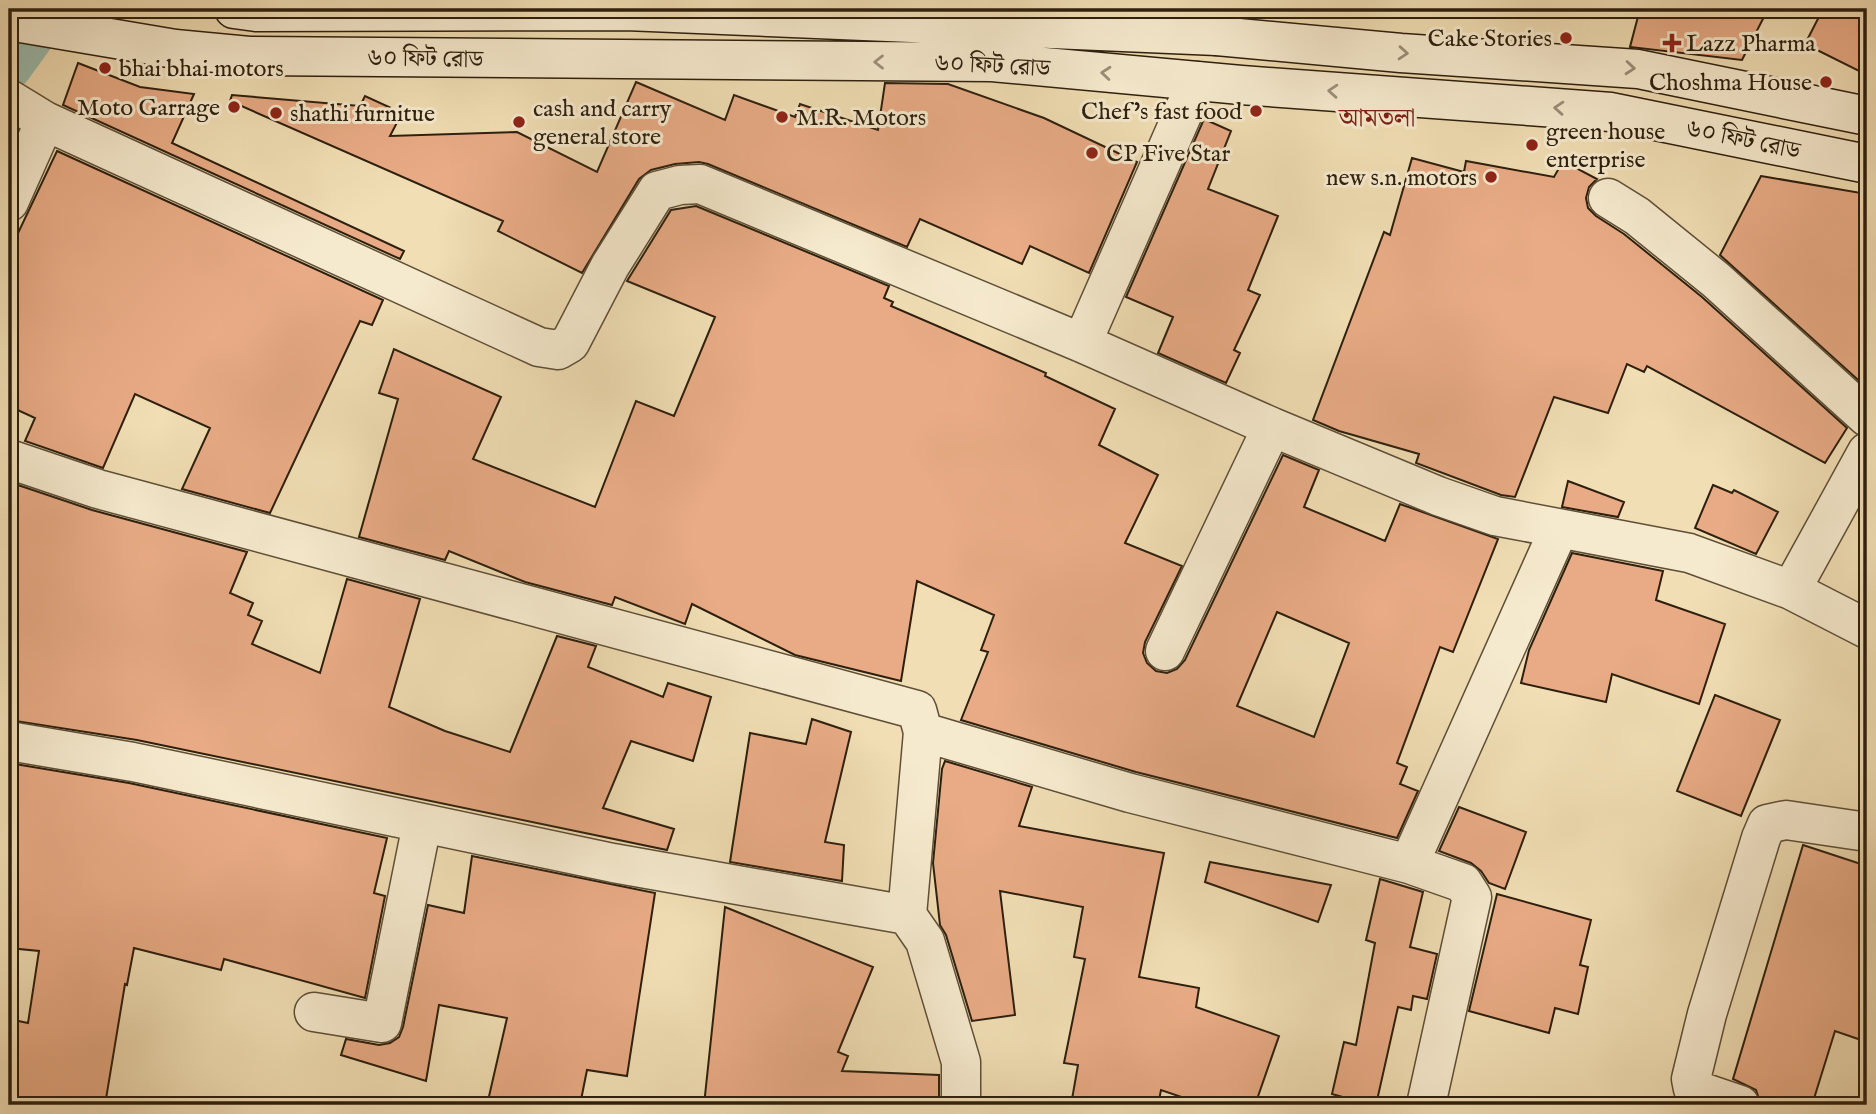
<svg xmlns="http://www.w3.org/2000/svg" width="1876" height="1114" viewBox="0 0 1876 1114" font-family="'IM FELL English','Noto Serif Bengali',serif">
<rect width="100%" height="100%" fill="#f1deb4"/>
<filter id="stains"><feTurbulence type="fractalNoise" baseFrequency=".00286" numOctaves="4"/><feColorMatrix values="0 0 0 0 .2 0 0 0 0 .09 0 0 0 0 .02 0 0 0 .5 -.17"/></filter>
<radialGradient id="worn" r=".72"><stop offset=".6" stop-color="#630" stop-opacity="0"/><stop offset="1" stop-color="#630" stop-opacity=".3"/></radialGradient>
<g fill="none" stroke-linecap="round" stroke-linejoin="round">
<!-- canal -->
<path stroke="#9bbcae" stroke-width="47" d="M9,66l41,-57"/>
</g>
<!-- building -->
<path fill="#e8ab85" stroke="#2d1f0e" stroke-width="2" fill-rule="evenodd" d="M1640,9h128l-26,51 -112,-13z
M1823,9h44v66l-62,-31z
M78,63l62,24 54,7 -22,49 232,108 -4,8 -337,-154z
M636,82l89,38 9,-25 61,22 5,-13 78,26 7,-47 63,1 96,34 93,44 -48,111 -59,-27 -8,18 -102,-45 -13,28 -199,-83 -9,-2 -24,2 -24,6 -12,9 -57,94 -84,-42 5,-10 -273,-120 2,-6 128,11 5,-10 37,17 -12,23 127,-4 80,40z
M1204,119l27,12 -23,58 70,27 -30,74 12,5 -26,55 6,3 -14,30 -68,-30 15,-36 -47,-20z
M57,151l326,149 -11,25 -12,-4 -90,192 -88,-24 28,-61 -75,-34 -32,74 -78,-27 10,-23 -26,-12v-154z
M1412,158l52,14 2,-11 88,16 9,-16 34,18 -8,8 -3,11 2,10 8,8 28,18 78,63 145,131 -22,35 -178,-97 -3,6 -17,-8 -19,49 -54,-16 -39,100 -14,-2 -85,-32 3,-9 -80,-23 -26,-11 71,-188 6,3z
M1761,176l106,18v194l-147,-133z
M696,206l193,80 -5,12 9,4 -2,4 155,67 -1,3 70,33 -16,36 59,30 -33,68 57,23 -37,76 -2,11 4,10 9,8 11,2 10,-4 8,-9 98,-205 36,15 -15,37 81,34 15,-37 98,35 -45,113 -13,-5 -43,116 10,4 -7,17 18,7 -21,47 -261,-66 -175,-52 27,-68 -7,-2 13,-35 -77,-34 -16,100 -106,-26 -103,-51 -7,20 -70,-27 -3,8 -87,-23 -76,-31 -4,9 -86,-23 39,-138 -19,-6 15,-44 107,48 -28,62 122,48 41,-106 38,15 41,-99 -88,-36 44,-71zM1277,612l72,31 -35,94 -77,-31z
M1568,481l56,21 -6,15 -56,-10z
M9,482l83,28 155,42 -17,41 23,10 -5,12 14,6 -10,23 68,29 27,-94 73,20 -31,108 56,24 65,21 47,-116 39,10 -8,21 75,30 5,-14 43,14 -18,64 -62,-20 -28,67 71,21 -7,21 -530,-110 -128,-20z
M1713,485l19,8 2,-3 44,22 -22,42 -61,-26z
M1572,553l91,18 -7,29 69,24 -26,80 -87,-30 -6,28 -85,-19 8,-33z
M1715,695l65,25 -39,96 -64,-25z
M812,719l39,13 -26,110 19,3 -2,36 -112,-19 20,-129 56,11z
M945,761l87,26 -13,39 145,27 -25,124 60,11 -3,19 83,29 -24,69h-50l-44,-15 -3,15h-87l7,-40 -14,-2 21,-104 -11,-2 9,-50 -83,-16 15,124 -43,6 -26,-86 -6,-10 -7,-62 9,-94z
M9,763l120,20 258,55 -13,55 11,3 -20,102 -141,-39 -3,11 -87,-22 -7,37 -2,-1 -20,121h-96v-86l19,4 11,-72 -30,-3z
M1459,807l67,25 -21,57 -16,-6 -8,-12 -10,-8 -32,-12z
M1803,845l64,21v176l-32,-11 -23,74h-51l-5,-15 -23,-11z
M472,856l183,37 -28,183 -40,-6 -7,35h-93l20,-87 -68,-13 -13,76 -85,-26 5,-16 33,6 11,-2 9,-6 4,-10 25,-122 36,8z
M1210,862l121,23 -13,37 -113,-40z
M1380,879l43,13 -13,55 27,7 -10,45 -14,-3 -2,14 -13,-3 -22,98h-32l2,-7 -14,-4 12,-52 12,3 19,-102 -9,-3z
M1497,894l94,26 -11,45 8,2 -10,47 -23,-6 -6,25 -80,-22z
M725,907l148,60 -35,85 10,4 -6,15 97,4v30h-235z"/>
<g fill="none" stroke-linecap="round" stroke-linejoin="round">
<defs>
<path id="street" d="M1217,36l8,-27
M9,99l36,22 494,226 19,3 12,-7 40,-77 47,-75 23,-6 20,-1 382,159 190,84 166,69 57,20 194,37 102,37 76,39
M1608,198l29,18 79,64 151,137
M9,202l36,-81
M1082,343l115,-262
M9,459l89,30 819,221 6,22 207,61 279,71 150,-335
M1791,590l76,-138
M1165,651l107,-224
M9,741l124,21 480,101 294,52 16,-183
M1409,864l54,19 9,14 -46,208
M907,915l18,26 36,121v43
M314,1012l68,11 40,-199
M1740,1105l-47,-16 -2,-10 16,-65 54,-176 6,-14 19,-4 81,12"/>
<path id="secondary" d="M234,9l22,3 370,-1 591,25 184,17 237,16 229,47
M9,21l166,28 74,7 743,6 249,23 370,27 256,52"/>
</defs>
<!-- street casing -->
<use href="#street" stroke="#5e4f38" stroke-width="41"/>
<!-- secondary casing -->
<use href="#secondary" stroke="#2d1f0e" stroke-width="41"/>
<!-- street -->
<use href="#street" stroke="#f6eace" stroke-width="38"/>
<!-- secondary -->
<use href="#secondary" stroke="#f6eace" stroke-width="38"/>
</g>
<!-- one-way arrows -->
<defs><path id="oneway-chevron" d="M-2-3.5L2.5 0L-2 3.5" fill="none" stroke-width="1.6" stroke-linecap="round" stroke-linejoin="round" transform="scale(1.75)"/></defs>
<g stroke="#9c8f78">
<use href="#oneway-chevron" transform="translate(1403 53) rotate(4)"/>
<use href="#oneway-chevron" transform="translate(879 62) rotate(-180)"/>
<use href="#oneway-chevron" transform="translate(1630 68) rotate(5)"/>
<use href="#oneway-chevron" transform="translate(1106 73) rotate(-175)"/>
<use href="#oneway-chevron" transform="translate(1333 91) rotate(-176)"/>
<use href="#oneway-chevron" transform="translate(1559 108) rotate(-176)"/>
</g>
<!-- markers -->
<g fill="#8f2418" stroke="#f6eace" stroke-width="2.5">
<circle cx="1566" cy="38" r="7"/>
<path d="M1668.5 32.5h7v7h7v7h-7v7h-7v-7h-7v-7h7z"/>
<circle cx="105" cy="68" r="7"/>
<circle cx="1826" cy="82" r="7"/>
<circle cx="234" cy="107" r="7"/>
<circle cx="1256" cy="111" r="7"/>
<circle cx="276" cy="113" r="7"/>
<circle cx="782" cy="117" r="7"/>
<circle cx="519" cy="122" r="7"/>
<circle cx="1532" cy="145" r="7"/>
<circle cx="1092" cy="153" r="7"/>
<circle cx="1491" cy="177" r="7"/>
</g>
<g text-anchor="middle" stroke-width="6" stroke-linejoin="round" paint-order="stroke">
<!-- poi labels -->
<g font-size="24" fill="#2d1f0e" stroke="#f6eace" text-anchor="start">
<text x="1552" y="46" text-anchor="end">Cake Stories</text>
<text x="1686" y="51">Lazz Pharma</text>
<text x="119" y="76">bhai bhai motors</text>
<text x="1812" y="90" text-anchor="end">Choshma House</text>
<text x="220" y="115" text-anchor="end">Moto Garrage</text>
<text x="533" y="116">cash and carry<tspan x="533" dy="28">general store</tspan></text>
<text x="1242" y="119" text-anchor="end">Chef's fast food</text>
<text x="290" y="121">shathi furnitue</text>
<text x="796" y="125">M.R. Motors</text>
<text x="1546" y="139">green house<tspan x="1546" dy="28">enterprise</tspan></text>
<text x="1106" y="161">CP Five Star</text>
<text x="1477" y="185" text-anchor="end">new s.n. motors</text>
</g>
<!-- street labels -->
<g font-size="24" fill="#2d1f0e" stroke="#f6eace">
<text transform="translate(425 58) rotate(1)" y="8">৬০ ফিট রোড</text>
<text transform="translate(992 65) rotate(3)" y="8">৬০ ফিট রোড</text>
<text transform="translate(1743 139) rotate(12)" y="8">৬০ ফিট রোড</text>
</g>
<!-- neighbourhood labels -->
<g font-size="26" fill="#7a1f14" stroke="#f6eace">
<text x="1377" y="126">আমতলা</text>
</g>
</g>
<!-- margin -->
<rect width="1876" height="1114" fill="none" stroke="#f1deb4" stroke-width="35"/>
<rect x="10" y="10" width="1855" height="1093" fill="none" stroke="#2d1f0e" stroke-width="3.5"/>
<rect x="18" y="18" width="1841" height="1079" fill="none" stroke="#2d1f0e" stroke-width="2"/>
<rect width="100%" height="100%" filter="url(#stains)"/>
<rect width="100%" height="100%" fill="url(#worn)"/>
</svg>
